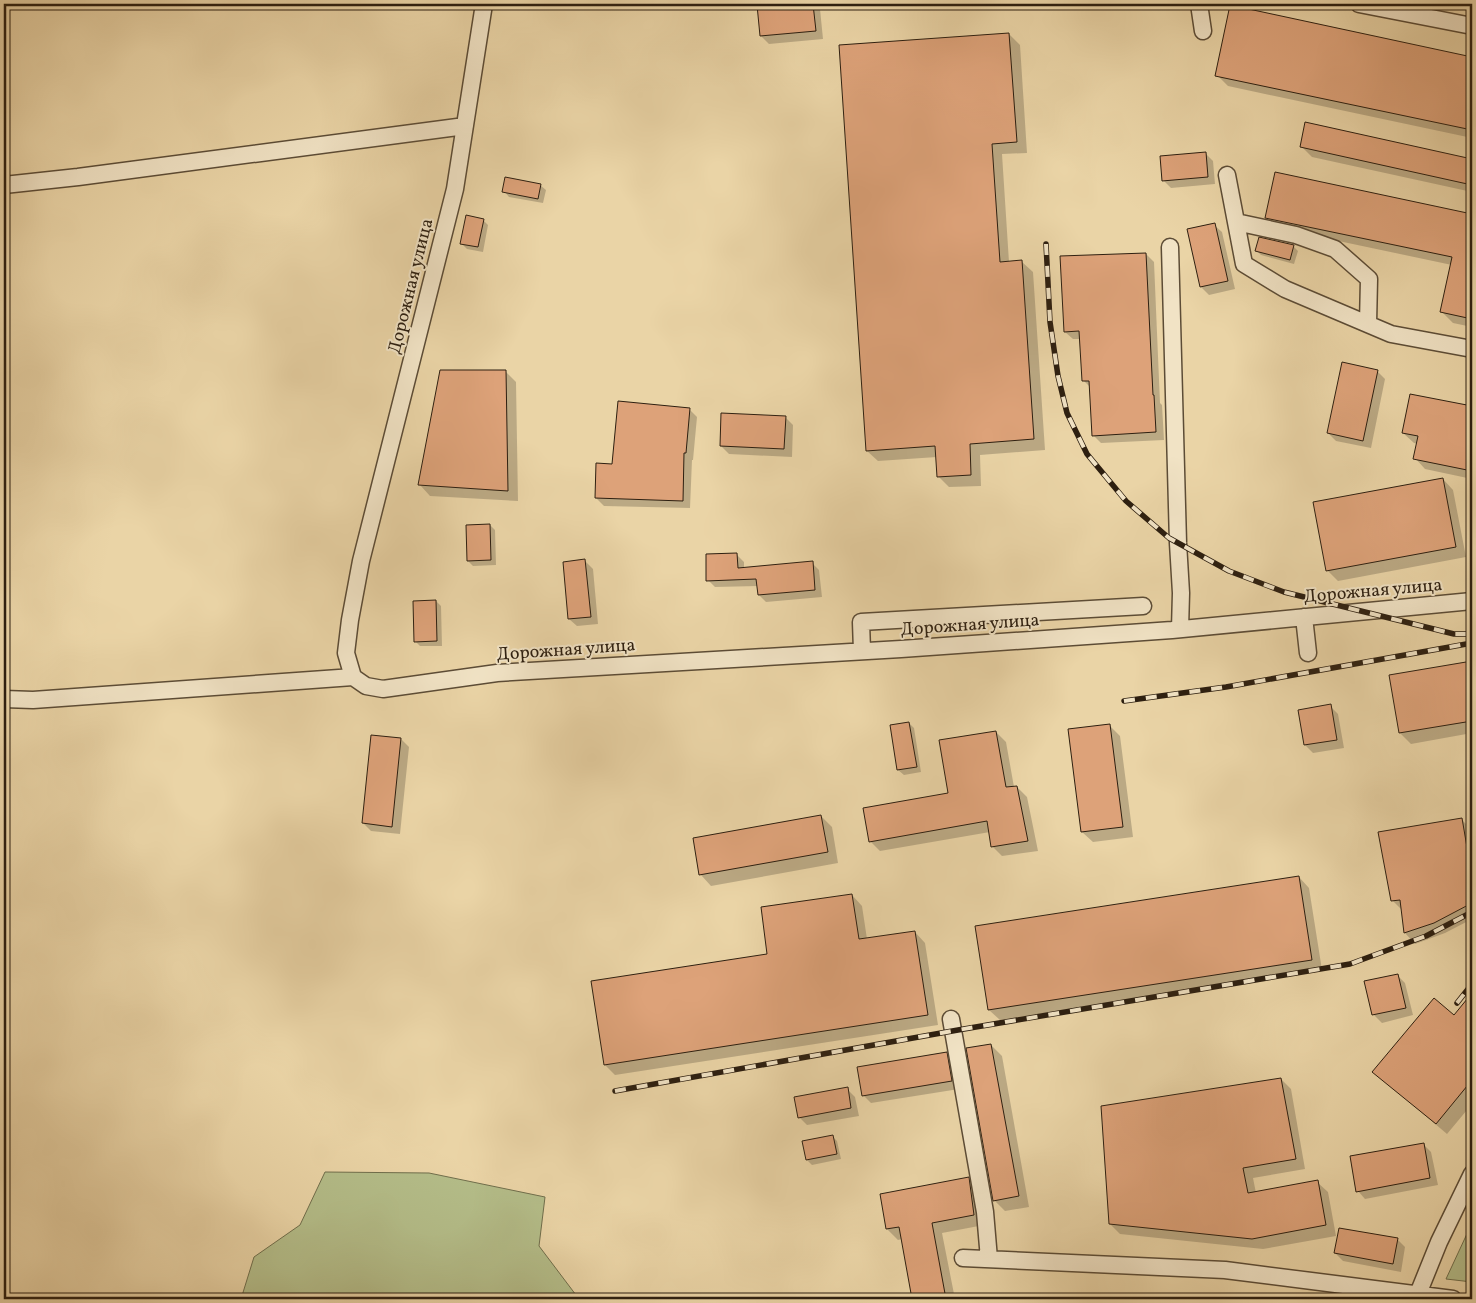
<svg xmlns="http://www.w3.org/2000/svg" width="1476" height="1303" viewBox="0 0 1476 1303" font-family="Vollkorn,serif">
<rect width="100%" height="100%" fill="#ead4a6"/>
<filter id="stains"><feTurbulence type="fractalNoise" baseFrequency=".004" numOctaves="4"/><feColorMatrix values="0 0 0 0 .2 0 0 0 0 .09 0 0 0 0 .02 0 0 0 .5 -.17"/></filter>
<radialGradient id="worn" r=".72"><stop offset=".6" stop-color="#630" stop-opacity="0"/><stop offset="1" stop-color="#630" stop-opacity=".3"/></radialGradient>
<!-- green -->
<path fill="#b4bd89" stroke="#706e4c" d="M325,1172l104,1 116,24 -6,49 40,53h-338l13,-42 46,-32z
M1472,1223v59l-26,-3z"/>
<!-- shadow -->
<path fill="#0003" d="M784,4h31l5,5 3,30 -54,5 -8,-8 -3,-30z
M1231,7l241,51v80l-244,-52 -11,-11z
M1009,34l11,11 7,108 -25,1 7,108h13l11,10 12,178 -65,5 1,31 -32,1 -11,-11 -1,-19 -59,4 -11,-10z
M1306,123l166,37v32l-160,-35 -11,-11z
M1205,153l8,8 2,23 -44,4 -8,-8z
M1276,174l196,41v112l-19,-4 -11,-11 10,-47 -175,-37 -10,-10z
M540,185l6,5 -3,13 -34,-6 -5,-6z
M483,220l5,5 -5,27 -16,-3 -5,-5z
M1214,225l8,7 13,57 -26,6 -8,-8z
M1293,246l5,5 -4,13 -33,-9 -5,-5z
M1146,254l8,8 6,141 2,2 2,35 -63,3 -8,-8 -2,-47 -8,-8 -2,-41h-8l-8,-7z
M505,371l11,11 2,119 -88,-5 -10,-11z
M1377,371l8,8 -14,69 -35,-7 -8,-8z
M1411,395l61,13v71l-47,-10 -10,-11 3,-14 -4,-1 -11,-10z
M689,409l8,8 -4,43h-1l-2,48 -86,-2 -8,-8 18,-33z
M785,417l8,8 -1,32 -63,-3 -8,-8z
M1443,479l10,11 13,67 -128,24 -11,-11z
M490,525l5,5 1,35 -23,1 -5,-5z
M737,555l7,7v7l68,-6 7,7 3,27 -56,5 -7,-7 -1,-9 -43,1 -7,-7z
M585,561l8,8 5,55 -21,2 -8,-7z
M436,601l5,5 1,40h-22l-5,-5z
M1472,663v70l-61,11 -11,-11 -9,-57z
M1330,706l8,8 6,34 -31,5 -8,-8z
M909,723l5,5 7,44 -17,3 -6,-5 -7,-44z
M1109,725l11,11 13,101 -40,5 -11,-10z
M996,732l10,10 8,45h3l10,10 11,54 -36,5 -10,-10 -2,-14 -110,19 -10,-10 80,-47z
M372,736l29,3 8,8 -9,87 -29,-3 -8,-8z
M821,816l11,11 6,36 -127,23 -10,-11 -7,-36z
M1462,820l10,10v89l-27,14 -30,11 -10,-11 -3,-23 -10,-10z
M1299,877l10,11 13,82 -322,50 -11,-10z
M852,895l10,11 5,33 48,-7 10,11 13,82 -323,50 -10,-10 163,-110z
M1397,975l8,8 8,32 -31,8 -8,-8 -8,-33z
M1472,995v109l-25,30 -73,-62 80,-56z
M991,1045l11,11 27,151 -24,4 -11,-11z
M946,1053l8,8 5,28 -88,14 -8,-8z
M1281,1079l10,10 14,80 -52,9 3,15 61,-11 11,10 8,44 -73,13 -143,-15 -10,-10z
M847,1089l8,8 4,19 -52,9 -8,-8z
M832,1136l5,5 4,18 -29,6 -5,-5z
M1423,1144l8,8 7,33 -73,14 -7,-8z
M968,1179l11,10 5,36 -42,8 13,66h-41l-12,-60 -4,1 -11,-11 -6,-34z
M1397,1239l8,8 -4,25 -58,-11 -8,-8z"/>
<!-- building -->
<path fill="#dda279" stroke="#2d1f10" d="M771,4h42l3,27 -56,5 -3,-31z
M1230,5l242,52v73l-257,-54z
M1009,33l8,109 -25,2 8,118 22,-2 12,179 -64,5 1,31 -34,2 -2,-31 -69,5 -27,-406z
M1305,122l167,37v26l-172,-38z
M1206,152l2,25 -46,4 -2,-25z
M1275,172l197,42v105l-32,-7 12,-55 -187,-39z
M505,177l36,7 -3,15 -36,-7z
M466,215l18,4 -6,28 -18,-3z
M1215,223l13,58 -28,6 -13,-58z
M1259,237l35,8 -4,15 -35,-9z
M1146,253l7,142h1l2,37 -64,4 -3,-55h-7l-3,-50 -15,1 -4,-76z
M1342,362l36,8 -15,71 -36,-8z
M440,370h66l2,121 -90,-6z
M1410,394l62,12v65l-59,-12 5,-23 -16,-3z
M618,401l72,7 -4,45h-2l-1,48 -88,-3 1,-35 16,1z
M721,413l65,3 -2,33 -64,-3z
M1443,478l13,69 -130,24 -13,-69z
M490,524l1,36 -24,1 -1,-36z
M737,553l1,15 75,-7 2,29 -57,5 -2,-16 -50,2v-27z
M585,559l6,58 -23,2 -5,-57z
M436,600l1,41 -23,1 -1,-41z
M1472,661v60l-73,12 -10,-58z
M1331,704l6,36 -33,5 -6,-35z
M909,722l8,45 -20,3 -7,-45z
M1110,724l13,103 -42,5 -13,-103z
M996,731l10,56 11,-1 11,55 -37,6 -4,-26 -118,21 -6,-34 85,-15 -9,-53z
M371,735l30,3 -9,89 -30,-4z
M821,815l7,37 -129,23 -6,-37z
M1462,818l10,59v26l-38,20 -30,10 -4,-33 -9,1 -13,-69z
M1299,876l13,84 -324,50 -13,-84z
M852,894l7,45 56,-8 13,84 -324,50 -13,-84 176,-27 -6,-47z
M1398,974l8,34 -34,7 -8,-34z
M1472,993v87l-36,44 -64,-52 62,-74 20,17z
M991,1044l28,152 -26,5 -27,-153z
M947,1052l5,29 -90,15 -5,-29z
M1281,1078l15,81 -53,9 5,25 70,-13 8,45 -74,14 -143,-15 -8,-118z
M848,1087l3,21 -53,10 -4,-21z
M833,1135l4,19 -31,6 -4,-19z
M1424,1143l6,35 -74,14 -6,-36z
M969,1177l5,38 -42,8 14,76h-34l-13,-72 -13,2 -6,-35z
M1339,1228l59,10 -5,26 -59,-11z"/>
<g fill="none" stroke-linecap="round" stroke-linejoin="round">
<defs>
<path id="minor" d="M484,4l-29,185 -94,372 -11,59 -4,33 7,24 13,9 17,3 114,-16 404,-24 271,-19 300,-29
M1199,4l4,27
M1359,4l113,22
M1227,175l17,89 41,25 106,45 81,15
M4,185l74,-8 387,-51
M1236,222l60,13 39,14 34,30 -1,45
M1170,247l8,296 3,50 -1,36
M1304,617l4,36
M862,651l-1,-29 282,-16
M4,699l29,1 320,-23
M951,1019l34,193 4,47
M963,1258l262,12 228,29
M1418,1294l21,-52 33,-68"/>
</defs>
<!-- minor casing -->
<use href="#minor" stroke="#5c4c36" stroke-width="19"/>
<!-- minor -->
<use href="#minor" stroke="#f1e3c5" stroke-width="16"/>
<defs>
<path id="rail" d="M1046,244l4,78 8,54 9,37 20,41 39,47 43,37 60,33 55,21 170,42h18
M1124,701l102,-14 246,-44
M1457,1003l15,-19
M615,1091l343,-61 392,-66 76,-28 46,-24"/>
</defs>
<!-- rail casing -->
<use href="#rail" stroke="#2d1f10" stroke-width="5.5"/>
<!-- rail -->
<use href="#rail" stroke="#f1e3c5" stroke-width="4" stroke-dasharray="11" stroke-linecap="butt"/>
</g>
<g text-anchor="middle" stroke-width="4" stroke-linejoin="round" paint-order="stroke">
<!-- street labels -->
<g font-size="18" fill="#2d1f10" stroke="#f1e3c5">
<text transform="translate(410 286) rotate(-76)" y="6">Дорожная улица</text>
<text transform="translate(1373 590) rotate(-5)" y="6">Дорожная улица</text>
<text transform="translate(970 624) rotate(-4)" y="6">Дорожная улица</text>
<text transform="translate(566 649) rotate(-4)" y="6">Дорожная улица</text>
</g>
</g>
<!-- margin -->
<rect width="1476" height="1303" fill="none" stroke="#ead4a6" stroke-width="20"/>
<rect x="5" y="5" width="1466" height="1293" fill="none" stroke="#2d1f10" stroke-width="2.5"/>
<rect x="10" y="10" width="1456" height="1283" fill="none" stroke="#2d1f10"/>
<rect width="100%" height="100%" filter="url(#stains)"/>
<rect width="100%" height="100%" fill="url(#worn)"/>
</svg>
